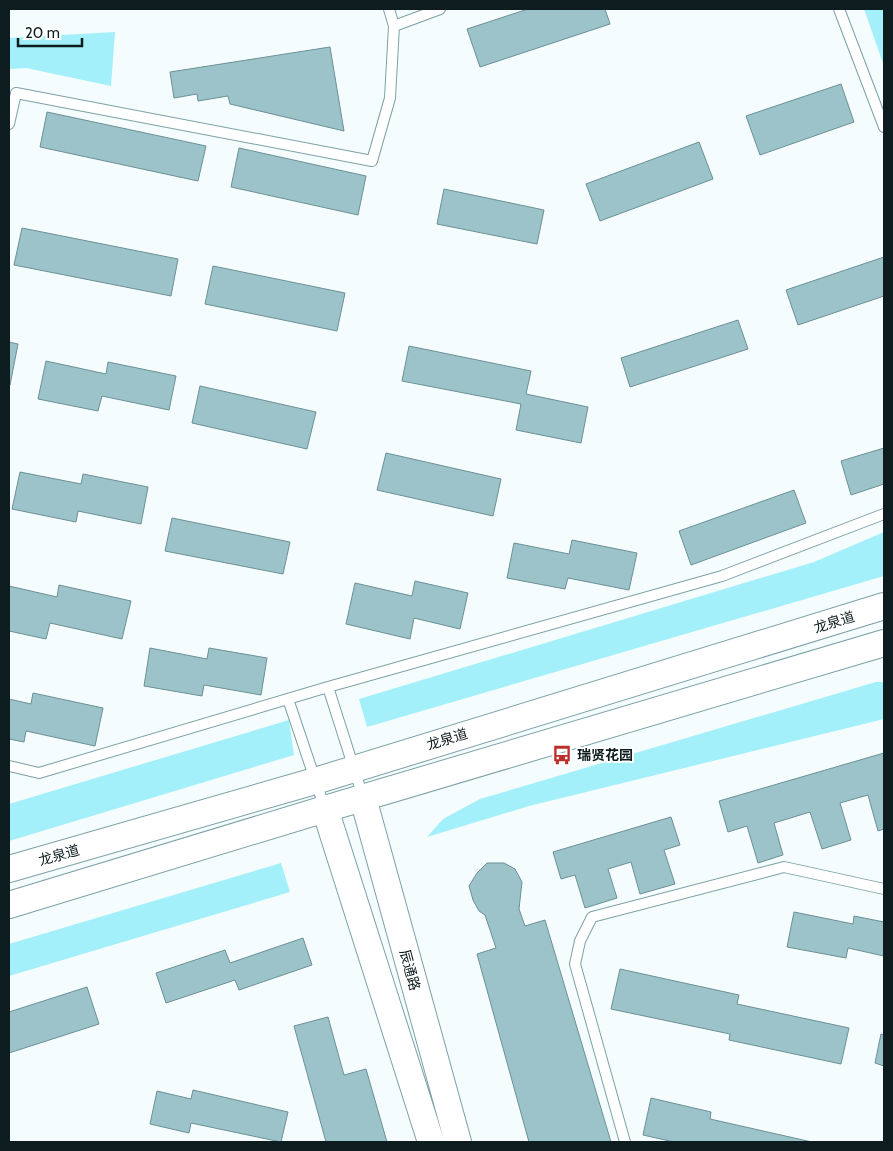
<svg xmlns="http://www.w3.org/2000/svg" width="893" height="1151" viewBox="0 0 893 1151" font-family="Cabin,'Noto Sans SC',sans-serif">
<rect width="100%" height="100%" fill="#f4fcfd"/>
<!-- green -->
<path fill="#a3f0fb" d="M864,9h20v57z
M115,32l-4,54 -85,-18 -17,1v-31z
M884,532v44l-517,151 -8,-28 455,-137z
M876,682h8v37l-355,87 -102,31 16,-18 37,-20z
M289,720l5,35 -285,86v-37z
M281,863l9,29 -281,84v-32z"/>
<!-- building -->
<path fill="#9cc3c9" stroke="#6b9096" d="M528,9h77l5,15 -130,43 -13,-38z
M330,47l14,84 -114,-27 -2,-8 -30,5 -1,-7 -23,4 -4,-26z
M841,84l13,38 -94,33 -14,-39z
M47,112l159,34 -8,35 -158,-34z
M699,142l14,37 -113,42 -14,-37z
M239,148l127,28 -8,39 -127,-28z
M444,189l100,21 -7,34 -100,-20z
M22,228l156,31 -7,37 -157,-31z
M884,257v39l-86,29 -12,-35z
M213,266l132,27 -8,38 -132,-27z
M738,320l10,29 -118,38 -9,-29z
M9,342l9,2 -8,41h-1z
M409,346l122,25 -5,23 62,13 -7,36 -65,-13 5,-26 -119,-23z
M46,361l60,13 2,-12 68,14 -7,34 -67,-14 -4,15 -60,-12z
M200,386l116,26 -9,37 -115,-26z
M884,448v36l-33,11 -10,-34z
M386,453l115,26 -8,37 -116,-26z
M20,472l61,12 2,-10 65,13 -7,37 -63,-13 -2,11 -64,-13z
M794,490l12,33 -115,42 -12,-34z
M172,518l118,24 -7,32 -118,-23z
M572,540l65,13 -8,37 -61,-12 -3,11 -58,-11 7,-35 55,11z
M415,581l53,12 -8,36 -46,-11 -4,21 -64,-15 9,-41 57,13z
M59,585l72,16 -9,38 -72,-16 -4,16 -37,-8v-45l48,11z
M150,648l57,11 2,-11 58,10 -6,37 -57,-10 -2,11 -58,-10z
M33,693l70,15 -8,38 -69,-15 -2,11 -15,-3v-40l22,5z
M884,753v76l-6,2 -10,-36 -28,8 11,37 -29,9 -12,-37 -36,11 9,32 -25,8 -11,-37 -19,6 -9,-31z
M671,817l9,28 -16,5 11,34 -35,10 -9,-32 -23,7 9,29 -32,10 -10,-33 -14,4 -8,-27z
M487,863h17l11,6 7,13 -3,27 6,17 20,-6 66,222h-82l-52,-188 19,-6 -11,-33 -6,-4 -6,-11 -4,-14 8,-13z
M794,912l59,12 1,-8 30,6v34l-36,-8 -2,10 -59,-11z
M303,938l9,27 -73,25 -4,-10 -69,23 -10,-30 69,-23 5,13z
M620,969l119,26 -2,9 112,24 -8,36 -112,-24 1,-6 -119,-25z
M87,987l12,37 -90,29v-41z
M328,1017l16,58 22,-6 21,73h-61l-32,-116z
M881,1034l3,1v31l-9,-3z
M193,1090l95,22 -7,30 -90,-19 -2,10 -39,-9 7,-33 34,8z
M651,1098l60,14 -1,7 102,23h-138l-31,-7z"/>
<g fill="none" stroke-linecap="round" stroke-linejoin="round">
<defs>
<path id="service" d="M839,9l45,118
M394,26l46,-17
M9,124l7,-31 356,68 18,-63 4,-72 -5,-17
M288,699l37,110
M9,766l30,7 289,-86
M363,797l-35,-110 394,-111 162,-62
M625,1142l-50,-178 5,-23 12,-24 192,-50 100,22"/>
<path id="tertiary" d="M363,798l95,344
M325,809l106,333
M9,869l306,-88 569,-175
M9,905l316,-96 559,-166"/>
</defs>
<!-- service casing -->
<use href="#service" stroke="#7ca1a7" stroke-width="12"/>
<!-- tertiary casing -->
<use href="#tertiary" stroke="#7ca1a7" stroke-width="28"/>
<!-- service -->
<use href="#service" stroke="#fff" stroke-width="10"/>
<!-- tertiary -->
<use href="#tertiary" stroke="#fff" stroke-width="26"/>
</g>
<!-- icons -->
<defs>
<symbol id="bus-bare" viewBox="-9 -9 18 18"><path d="M-5-6H5V4H4V6H2V4H-2V6H-4V4H-5ZM-3.5-4V0h7V-4ZM-3.5 1.2v1.5H-2V1.2ZM2 1.2v1.5H3.5V1.2Z" fill="#bc2e2a" stroke="#fff" stroke-width="2.5" paint-order="stroke"/></symbol>
</defs>
<g fill-rule="evenodd">
<use href="#bus-bare" x="548" y="741" width="28" height="28"/>
</g>
<g text-anchor="middle" stroke-width="4" stroke-linejoin="round" paint-order="stroke">
<!-- street labels -->
<g font-size="14" fill="#0d1c1e" stroke="#fff">
<text transform="translate(834 622) rotate(-17)" y="5">龙泉道</text>
<text transform="translate(447 739) rotate(-17)" y="5">龙泉道</text>
<text transform="translate(59 855) rotate(-16)" y="5">龙泉道</text>
<text transform="translate(410 970) rotate(75)" y="5">辰通路</text>
</g>
<!-- poi labels -->
<g font-size="14" font-weight="bold" fill="#0d1c1e" stroke="#fff" text-anchor="start">
<text x="577" y="760">瑞贤花园</text>
</g>
</g>
<!-- border -->
<rect width="893" height="1151" fill="none" stroke="#0d1c1e" stroke-width="20"/>
<!-- scale -->
<path d="M18 38v8h64v-8" fill="none" stroke="#0d1c1e" stroke-width="2.5"/>
<text x="25" y="38" font-size="15" fill="#0d1c1e" stroke="#ffffff" stroke-width="4" paint-order="stroke">20 m</text>
</svg>
